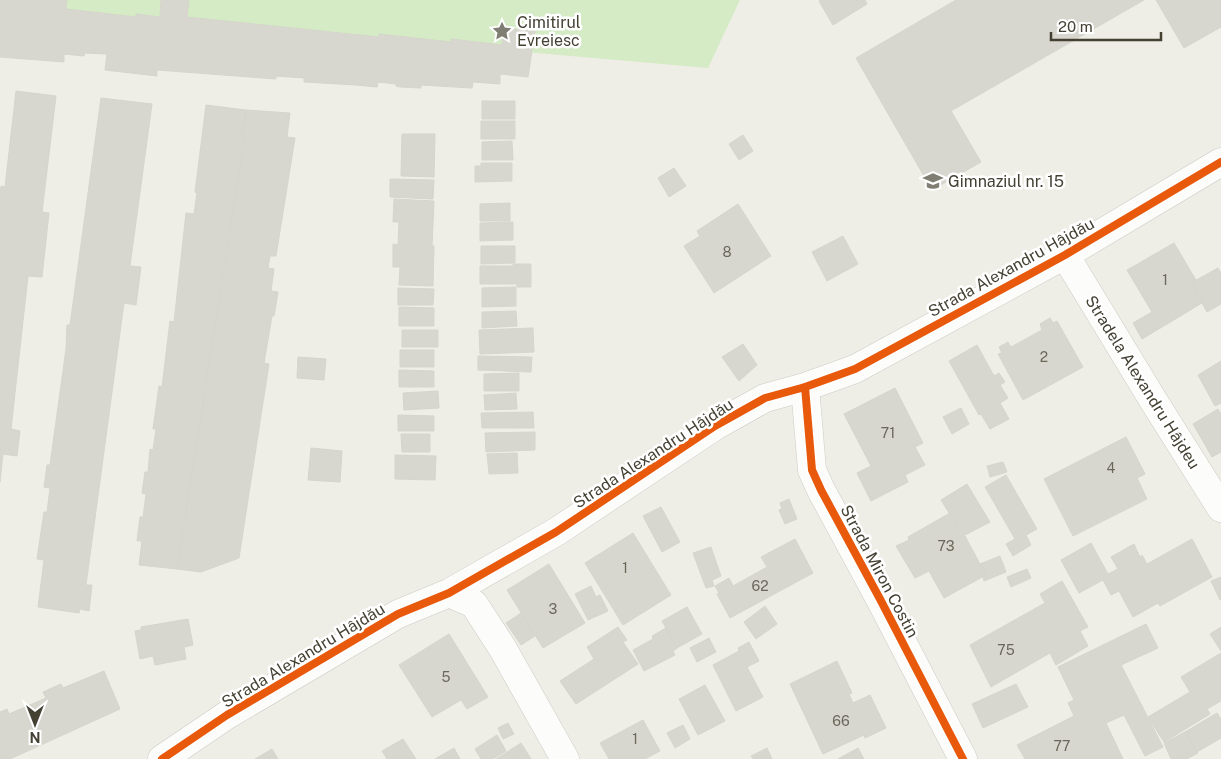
<svg xmlns="http://www.w3.org/2000/svg" width="1221" height="759" viewBox="0 0 1221 759" font-family="'Public Sans',sans-serif">
<rect width="100%" height="100%" fill="#eeeee6"/>
<!-- green -->
<path fill="#d4ebc5" d="M0,0h740l-32,68 -708,-62z"/>
<!-- building -->
<path fill="#d8d7cf" stroke="#d6d5cc" d="M0,0h67l-1,9 70,8v-3l24,3 1,-17h15l13,1 -2,16 192,20v-3l72,8v-3l51,6 2,-17 31,3 -7,46 -28,-3v10l-27,-2 -1,6 -51,-3v3l-21,-1 -4,-1v-2l-18,-2 -1,5 -21,-2 -52,-3v-4l-28,-2v3l-119,-9v6l-52,-6 2,-16 -22,-1 -1,3 -20,-2v8l-64,-5z
M822,0h43l2,4 -34,21 -14,-24z
M956,0h188l-193,111 30,51 -49,28 -76,-132z
M1156,0h65v27l-37,21z
M16,91l40,5 -14,116 7,1 -7,64 -14,-1 -17,153 9,2 -3,25 -14,-2 -3,28v-290l1,-6 4,1z
M101,98l51,6 -22,162 11,1 -5,38 -12,-2 -38,282h6l-3,26 -9,-2 -1,4 -41,-6 6,-47 -7,-1 7,-47h3l3,-24 -6,-1 3,-22h3l16,-116 1,-24h3z
M482,101h33v18h-33z
M206,105l40,5 -4,24h3l-68,435 -38,-4 3,-24h-5l3,-24h3l3,-23 -4,-1 3,-21h3l2,-23 3,1 3,-21h-3l6,-43 3,1 8,-66 4,1 12,-109 8,1 3,-21 -2,-1z
M246,110l44,3 -3,24 8,1 -19,118h-6l-2,12 6,1 -3,22 7,1 -4,24h-2l-8,47 5,1 -30,194 -38,14 -24,-3 68,-435h-3z
M481,121h34v18h-34z
M402,134h33l-1,43 -33,-1z
M743,135l10,16 -14,9 -10,-16z
M512,141l1,19h-31v-18z
M481,163h31v18l-37,1v-16h6z
M674,168l12,18 -17,11 -11,-19z
M390,179l44,1 -1,19 -43,-2z
M394,199l40,2 -2,45h2l-1,40 -34,-1 1,-18h-7v-23l5,1 1,-23h-6z
M510,203v18h-30v-17z
M738,204l33,52 -57,37 -30,-47 16,-10 -3,-5z
M513,222v18l-33,1v-18z
M843,236l15,28 -31,17 -15,-29z
M1174,243l22,37 -5,3 11,20 -60,36 -9,-16 19,-11 -25,-42z
M481,246h34v17l-34,1z
M513,264h18v23h-14v-3h-37v-18h33z
M1218,268l3,5v31l-14,8 -16,-29z
M516,287v19l-34,1v-19z
M398,288l36,1 -1,16h-35z
M399,307l35,1v18h-35z
M516,311l1,15 -35,2v-16z
M1050,318l3,5 4,-2 26,46 -60,33 -25,-46 4,-1 -3,-6 9,-5 3,5 31,-17 -2,-6z
M533,328l1,24 -54,2 -1,-24z
M402,330h36v17h-36z
M743,344l14,21 -18,16 -17,-24z
M977,345l17,31 5,-3 6,9 -5,3 8,13 -8,5 9,16 -19,10 -9,-15 -2,1 -30,-54z
M400,350h34v17h-34z
M478,356l54,1 -1,15 -53,-2z
M298,357l28,2 -2,21 -27,-2z
M1221,361v42l-6,3 -17,-31z
M399,370l35,1v16h-35z
M519,373v18h-35v-17z
M895,388l28,55 -8,4 10,18 -20,10 3,7 -37,19 -14,-28 14,-7 -27,-52z
M438,391l1,17 -35,2 -1,-17z
M516,393l1,16 -32,1 -1,-15z
M961,408l8,16 -17,10 -9,-17z
M1218,409l3,5v38l-9,5 -19,-33z
M533,412l1,16h-52l-1,-15z
M398,415l36,1v15h-36z
M535,432v18l-49,2 -1,-19z
M401,434h29v18h-28z
M1126,437l19,37 -8,4 10,21 -74,37 -29,-57z
M311,448l31,3 -2,31 -32,-2z
M517,453l1,20 -29,1 -2,-20z
M395,455l41,1 -1,24 -40,-1z
M1003,462l4,10 -17,5 -3,-11z
M1006,475l31,54 -11,6 5,10 -18,11 -7,-12 9,-5 -30,-52z
M967,484l23,38 -27,14 -22,-36z
M789,499l8,20 -12,5 -6,-14 3,-1 -2,-6z
M661,507l19,35 -18,10 -19,-36z
M950,513l12,24 3,-1 21,39 -42,23 -15,-27 -14,7 -19,-32 13,-6 -1,-3z
M633,533l38,62 -48,30 -38,-62z
M795,539l18,34 -83,45 -13,-24 2,-1 -4,-7 14,-8 4,8 34,-19 -6,-10z
M1192,539l20,38 -52,29 -2,-3 -25,14 -14,-26 -8,4 -8,-15 -24,13 -18,-33 30,-17 17,31 10,-5 -7,-12 23,-13 6,13 2,-2 5,9z
M711,547l10,29 -9,4 2,6 -8,2 -13,-35z
M1000,556l6,16 -22,9 -1,-4 3,-2 -6,-11z
M549,564l36,59 -42,25 -36,-58z
M1027,569l4,9 -20,9 -4,-10z
M1221,577v22l-1,1 -9,-19z
M1062,581l26,46 -8,4 8,15 -32,19 -6,-12 -59,34 -21,-42 75,-42 -5,-9z
M591,586l5,11 4,-2 8,16 -20,9 -13,-26z
M765,606l12,18 -21,15 -12,-17z
M687,607l15,27 -25,14 -15,-27z
M521,613l14,23 -14,9 -15,-22z
M188,619l5,26 -9,2 2,12 -31,6 -2,-9 -13,3 -5,-28 6,-1v-3z
M1146,624l12,24 -37,17 42,82 -18,9 -21,-41 -18,8 17,36h-98l-8,-14 57,-29 -6,-13 6,-3 -16,-33z
M618,627l9,13 -4,2 15,22 -62,40 -16,-23 34,-22 -7,-12z
M1221,627v24l-11,-17z
M666,628l11,20 -4,3 2,4 -31,16 -11,-21 20,-11 -1,-3z
M449,634l39,63 -21,12 -6,-9 -29,17 -33,-52z
M709,638l7,14 -19,10 -7,-14z
M749,642l10,19 -12,6 16,30 -27,14 -23,-46 26,-14 -1,-3z
M1221,653v48l-14,8 3,5 -46,28 -16,-25 42,-25 -9,-15z
M837,661l15,32 -3,1 4,9 17,-8 16,33 -21,10 -1,-3 -41,19 -33,-70z
M104,671l16,38 -110,50h-10v-47l7,-3 2,5 37,-16 -3,-6 18,-8 2,4z
M1016,684l12,23 -45,21 -11,-24z
M705,685l20,36 -27,14 -19,-36z
M1217,713l4,6v19l-24,14 -12,-20z
M643,720l17,31 -15,8h-36l-9,-16z
M508,723l6,11 -11,5 -5,-11z
M683,725l7,14 -15,9 -8,-15z
M1185,732l13,21 -11,6h-16l-7,-16z
M497,735l9,16 -13,8h-12l-6,-10z
M403,739l13,20h-29l-5,-8z
M521,743l10,16h-35l22,-14z
M454,748l6,11h-25z
M767,748l5,11h-19l-2,-3z
M858,748l6,11h-26z
M272,749l6,10h-23z"/>
<g fill="none" stroke-linecap="round" stroke-linejoin="round">
<defs>
<path id="minor" d="M1065,255l88,145 68,108
M805,387l7,83 9,20 59,109 83,160
M449,593l25,11 29,45 62,110
M162,759l65,-44 171,-101 51,-21 107,-61 159,-106 50,-28 40,-11 50,-18 210,-114 156,-93"/>
</defs>
<!-- minor casing -->
<use href="#minor" stroke="#ccccc4" stroke-width="29"/>
<!-- minor -->
<use href="#minor" stroke="#fcfcfb" stroke-width="28"/>
<defs>
<path id="cycleway" d="M805,387l7,83 9,20 59,109 83,160
M162,759l65,-44 171,-101 51,-21 107,-61 159,-106 50,-28 40,-11 50,-18 210,-114 156,-93"/>
</defs>
<!-- cycleway casing -->
<use href="#cycleway" stroke="#fff" stroke-width="11"/>
<!-- cycleway -->
<use href="#cycleway" stroke="#e8590c" stroke-width="8"/>
</g>
<!-- icons -->
<defs>
<symbol id="sight-bare" viewBox="-9 -9 18 18"><path d="M0-6L1.8-2.2L6-1.7L2.9 1.2L3.7 5.4L0 3.3L-3.7 5.4L-2.9 1.2L-6-1.7L-1.8-2.2Z" fill="#807e72" stroke="#fff" stroke-width="2.5" paint-order="stroke"/></symbol>
<symbol id="school-bare" viewBox="-9 -9 18 18"><path d="M0-5L7-2L0 1L-7-2ZM-4 1L0 2.5L4 1V4Q0 6-4 4Z" fill="#807e72" stroke="#fff" stroke-width="2.5" paint-order="stroke"/></symbol>
</defs>
<g fill-rule="evenodd">
<use href="#sight-bare" x="488" y="17" width="28" height="28"/>
<use href="#school-bare" x="919" y="167" width="28" height="28"/>
</g>
<g text-anchor="middle" stroke-width="5" stroke-linejoin="round" paint-order="stroke">
<!-- number labels -->
<g font-size="14" fill="#6a675b">
<text x="727" y="257">8</text>
<text x="1165" y="285">1</text>
<text x="1044" y="362">2</text>
<text x="888" y="438">71</text>
<text x="1111" y="473">4</text>
<text x="946" y="551">73</text>
<text x="625" y="573">1</text>
<text x="760" y="591">62</text>
<text x="553" y="614">3</text>
<text x="1006" y="655">75</text>
<text x="446" y="682">5</text>
<text x="841" y="726">66</text>
<text x="635" y="744">1</text>
<text x="1062" y="751">77</text>
</g>
<!-- poi labels -->
<g font-size="16" fill="#444133" stroke="#fff" text-anchor="start">
<text x="517" y="28">Cimitirul<tspan x="517" dy="18">Evreiesc</tspan></text>
<text x="948" y="187">Gimnaziul nr. 15</text>
</g>
<!-- street labels -->
<g font-size="16" fill="#444133" stroke="#fff">
<text transform="translate(1011 267) rotate(-29)" y="6">Strada Alexandru Hâjdău</text>
<text transform="translate(1143 382) rotate(58)" y="6">Stradela Alexandru Hâjdeu</text>
<text transform="translate(653 453) rotate(-33)" y="6">Strada Alexandru Hâjdău</text>
<text transform="translate(880 571) rotate(62)" y="6">Strada Miron Costin</text>
<text transform="translate(303 655) rotate(-31)" y="6">Strada Alexandru Hâjdău</text>
</g>
</g>
<!-- north arrow -->
<g transform="translate(35 724) rotate(180)" stroke="#ffffff" stroke-width="4" paint-order="stroke">
<path d="M0-4L9 19L0 12L-9 19Z" fill="#444133"/>
<text y="-8" font-size="14" font-weight="bold" text-anchor="middle" fill="#444133">N</text>
</g>
<!-- scale -->
<path d="M1051 32v8h110v-8" fill="none" stroke="#444133" stroke-width="2.5"/>
<text x="1058" y="32" font-size="15" fill="#444133" stroke="#ffffff" stroke-width="4" paint-order="stroke">20 m</text>
</svg>
